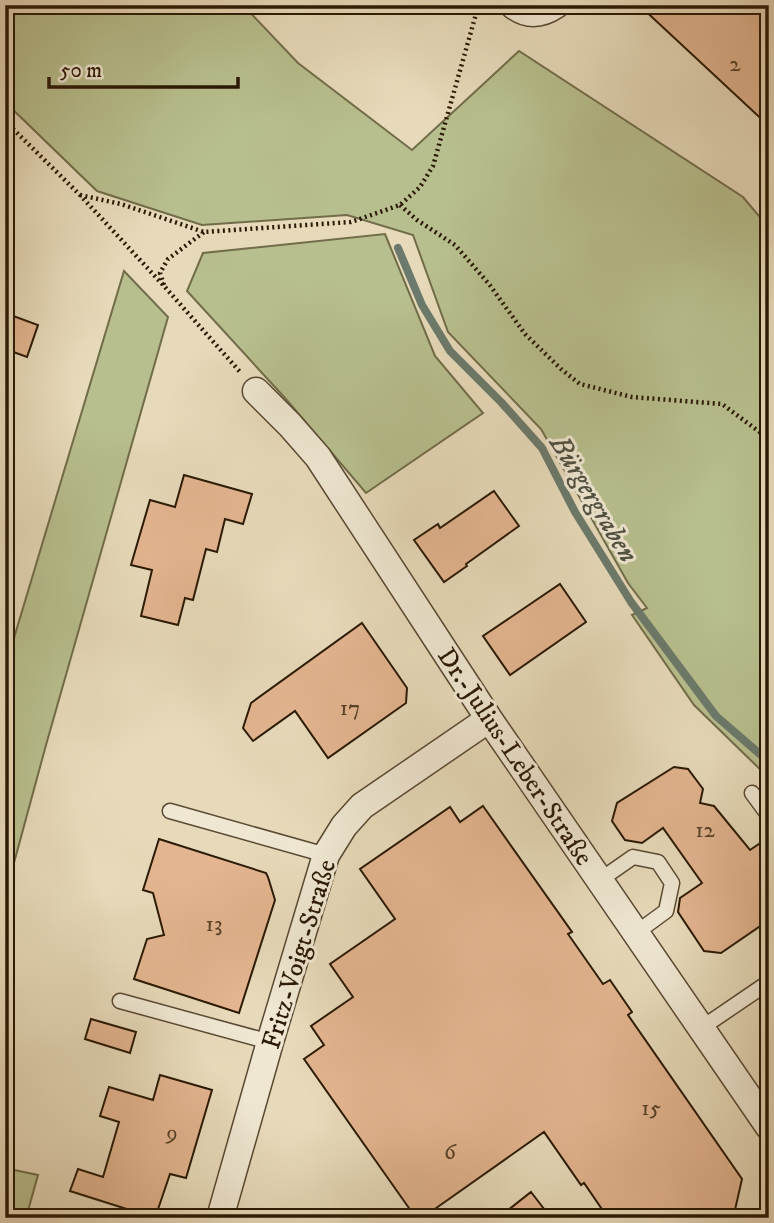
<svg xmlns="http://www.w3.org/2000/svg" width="774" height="1223" viewBox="0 0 774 1223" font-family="'IM FELL DW Pica',serif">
<rect width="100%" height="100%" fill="#e7daba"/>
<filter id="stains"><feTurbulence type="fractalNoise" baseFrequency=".00286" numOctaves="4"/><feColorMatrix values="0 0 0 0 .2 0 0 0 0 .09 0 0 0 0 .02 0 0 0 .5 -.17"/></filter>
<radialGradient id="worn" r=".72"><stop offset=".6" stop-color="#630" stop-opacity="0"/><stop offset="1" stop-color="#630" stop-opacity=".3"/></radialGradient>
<!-- green -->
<path fill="#b8bf8e" stroke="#716c49" stroke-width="2" d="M5,5h238l55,58 114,87 107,-99 224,146 26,31v550l-75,-73 -62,-90 15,-7 -19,-25 -87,-154 -93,-97 -35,-97 -66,-20 -145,10 -105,-34 -92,-89z
M385,234l50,122 48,57 -117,80 -81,-95 -98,-107 16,-38z
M124,271l44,46 -122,428 -41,151v-228z
M5,1168l33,7 -12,43h-21z"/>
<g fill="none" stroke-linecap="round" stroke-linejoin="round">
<!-- stream -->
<path stroke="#6b7a6c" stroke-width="8" d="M398,248l24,57 28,46 51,51 41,46 33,64 56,90 85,114 53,46"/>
</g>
<!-- building -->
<path fill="#e3b590" stroke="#2a1904" stroke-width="2" d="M639,5h130v121z
M5,313l33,12 -11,32 -22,-8z
M184,475l68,19 -9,30 -18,-5 -8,33 -11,-3 -13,51 -8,-2 -7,27 -37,-9 11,-46 -21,-5 19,-65 25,7z
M494,491l25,35 -53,38 1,2 -23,16 -30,-42 24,-16 2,4z
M560,584l26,38 -76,53 -27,-39z
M362,623l45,65 -1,15 -78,55 -33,-47 -42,30 -10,-13 8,-25z
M674,767l14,2 15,20 -3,14 14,3 36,44 19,-13v83l-48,33 -17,-2 -26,-39 2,-14 22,-15 -39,-55 -21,15 -17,-3 -13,-19 5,-18z
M483,806l89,126 -4,2 35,50 7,-4 22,32 -4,3 114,164 -7,31 -12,8h-115l-24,-35 -3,2 -37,-53 -122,86h-6l-112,-159 20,-14 -13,-19 42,-29 -23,-33 65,-45 -35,-50 90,-62 10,15z
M159,839l107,34 2,4 7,23 -36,113 -105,-34 13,-40 17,-4 -11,-42 -10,-3z
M91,1019l45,13 -6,21 -45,-14z
M160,1075l52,15 -26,88 -16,-4 -15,44 -85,-27 8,-22 25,8 16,-55 -19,-6 9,-29 44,13z
M531,1192l20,26h-53z"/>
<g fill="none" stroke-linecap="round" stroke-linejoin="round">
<defs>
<path id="lane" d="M752,793l17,23
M170,811l156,44
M600,880l33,-23 25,5 14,21 -6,28 -30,22
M120,1001l150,41
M700,1029l69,-47"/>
<path id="street" d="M513,5c14,11 28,10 43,0
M256,391l34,34 28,32 171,262 280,408
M220,1218l50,-176 56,-187 18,-29 18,-20 127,-87"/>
</defs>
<!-- lane casing -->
<use href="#lane" stroke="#594932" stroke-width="17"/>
<!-- street casing -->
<use href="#street" stroke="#594932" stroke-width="29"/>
<!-- path -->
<path stroke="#2a1904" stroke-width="4.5" stroke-dasharray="2 3.5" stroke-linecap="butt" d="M5,121l75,74 84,91 77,87
M80,195l41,9 83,28 147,-10 49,-17 20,-18 13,-21 43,-152 11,-9
M400,205l17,15 38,25 34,39 36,50 36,35 19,15 52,13 90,7 47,35
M164,285l-4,-12 8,-14 36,-27"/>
<!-- lane -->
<use href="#lane" stroke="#efe7d2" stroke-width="14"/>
<!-- street -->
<use href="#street" stroke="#efe7d2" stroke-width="26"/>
</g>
<g text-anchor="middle" stroke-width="6" stroke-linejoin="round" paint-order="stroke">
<!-- number labels -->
<g font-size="23" fill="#584027">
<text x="735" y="71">2</text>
<text x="350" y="715">17</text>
<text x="705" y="837">12</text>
<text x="214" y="931">13</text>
<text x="651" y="1115">15</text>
<text x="172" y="1140">9</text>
<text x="450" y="1159">6</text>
</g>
<!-- street labels -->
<g font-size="26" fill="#2a1904" stroke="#efe7d2">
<text transform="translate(516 756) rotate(56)" y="9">Dr.-Julius-Leber-Straße</text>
<text transform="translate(298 954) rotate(-73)" y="9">Fritz-Voigt-Straße</text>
</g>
<!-- water labels -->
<g font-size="28" font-style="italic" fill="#505141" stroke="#efe7d2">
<text transform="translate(595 498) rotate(59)" y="10">Bürgergraben</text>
</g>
</g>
<!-- margin -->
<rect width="774" height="1223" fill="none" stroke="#e7daba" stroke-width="28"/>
<rect x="7" y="7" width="760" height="1209" fill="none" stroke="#2a1904" stroke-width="3.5"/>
<rect x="14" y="14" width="746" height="1195" fill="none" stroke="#2a1904" stroke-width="2"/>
<!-- scale -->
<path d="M49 77v10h189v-10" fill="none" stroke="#2a1904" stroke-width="3.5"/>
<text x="60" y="77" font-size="21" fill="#2a1904" stroke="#efe7d2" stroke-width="5" paint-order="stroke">50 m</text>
<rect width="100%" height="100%" filter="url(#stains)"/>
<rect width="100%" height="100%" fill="url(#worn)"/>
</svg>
